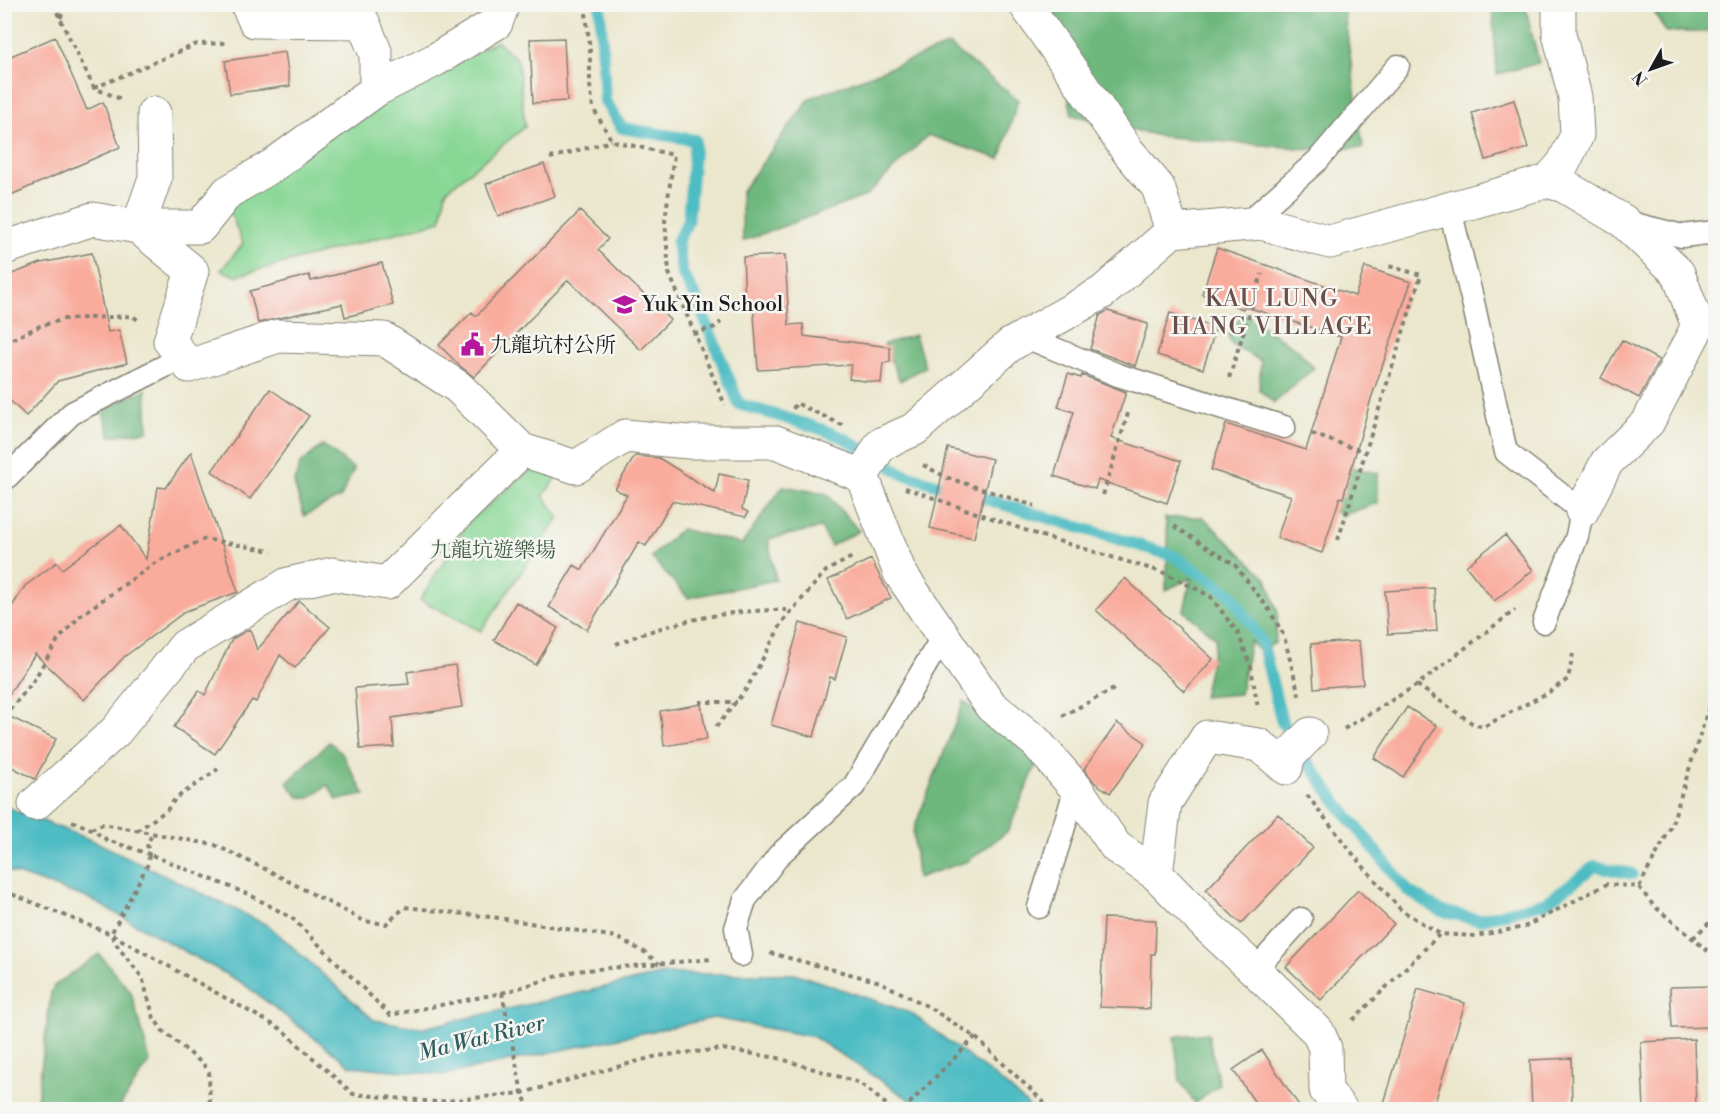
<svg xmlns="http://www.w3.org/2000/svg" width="1720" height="1114" viewBox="0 0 1720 1114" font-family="'Libre Bodoni','Noto Serif TC',serif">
<rect width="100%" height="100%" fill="#f6f6f2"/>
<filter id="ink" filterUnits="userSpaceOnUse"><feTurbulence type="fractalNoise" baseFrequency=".0167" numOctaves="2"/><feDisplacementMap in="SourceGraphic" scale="12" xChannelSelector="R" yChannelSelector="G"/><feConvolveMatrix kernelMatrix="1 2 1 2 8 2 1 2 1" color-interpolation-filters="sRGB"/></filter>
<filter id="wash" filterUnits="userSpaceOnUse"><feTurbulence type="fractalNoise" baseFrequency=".008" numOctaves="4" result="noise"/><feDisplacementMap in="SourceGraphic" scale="24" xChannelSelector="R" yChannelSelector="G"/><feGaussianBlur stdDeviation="1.35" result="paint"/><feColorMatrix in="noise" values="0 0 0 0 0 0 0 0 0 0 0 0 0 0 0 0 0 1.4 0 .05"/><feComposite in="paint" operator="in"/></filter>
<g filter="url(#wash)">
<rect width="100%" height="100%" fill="#ebe7cd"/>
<!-- green -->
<path fill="#88d795" stroke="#527a58" stroke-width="1.5" d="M497,41l21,19 7,67 -79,64 -5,30 -205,55 -15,-6 22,-26 -15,-37 143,-104z
M542,460l18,14 -17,22 16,21 -78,114 -61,-31 48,-78z"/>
<!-- forest -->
<path fill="#6eb87e" stroke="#456a4d" stroke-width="1.5" d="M1051,5h292l20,143 -53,1 -151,-13 -87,-21z
M1492,5h33l14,58 -42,11z
M1650,5h65v27h-49z
M949,45l69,55 -18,59 -72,-24 -62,61 -123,45 -2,-49 69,-94z
M1243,313l55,37 16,18 -40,35 -15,-13 2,-29 -29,-16 -4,-9z
M915,335l10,32 -25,14 -16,-37z
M146,389l2,42 -38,5 -7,-24 8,-6z
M323,445l31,24 -13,28 -37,19 -10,-33 6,-19z
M1337,464l41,9v30l-38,13 -11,-13z
M783,486l44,8 32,37 -28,15 -10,-18 -53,11 8,41 -88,18 -37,-41 30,-28 61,15z
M1203,517l64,62 11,34 -3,30 -16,9 -9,-11 -10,53 -37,3 13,-59 -32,-27 7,-33 -25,12 2,-50 -3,-22z
M964,701l74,60 -30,70 -40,30 -51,17 -4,-47z
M329,742l12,10 24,43 -28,5 -9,-15 -19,13 -10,-1 -12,-14z
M99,954l32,38 19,69 -32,48 -82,-1 15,-115 3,-7z
M1208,1033l11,52 -24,18 -15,-22 -6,-44z"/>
<!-- water -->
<path fill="#4ebcc3" stroke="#356c70" stroke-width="1.5" d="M4,806l92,36 173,84 105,94 49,8 240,-54h134l114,39 91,69 30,27h-108l-110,-72 -100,-19 -270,57 -93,-9 -109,-83 -152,-84 -85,-29z"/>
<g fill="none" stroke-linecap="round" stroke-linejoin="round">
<!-- stream -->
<path stroke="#4ebcc3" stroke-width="12" d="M600,4l5,97 17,27 73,12 -7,81 -11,21 5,31 15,27 42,104 76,23 29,11 59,36 271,82 57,38 31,48 20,80 23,36 33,46 70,87 33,20 38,9 68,-18 48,-36 37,8"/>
</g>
<g id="blocks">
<!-- building -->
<path fill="#f9ab9c" d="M55,37l32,73 16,-8 17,45 -116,51v-139z
M564,38l3,63 -34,2 -3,-64z
M285,52l5,34 -60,8 -5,-33z
M1514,100l14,48 -42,12 -14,-47z
M544,164l11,32 -57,20 -12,-32z
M580,211l28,28 -10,11 72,70 -29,30 -73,-70 -94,97 -14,-11 -21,-21 33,-33 4,4z
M1217,248l138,48 10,-29 46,15 -40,117 -28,99 -3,-1 -18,56 -45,-15 14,-42 -80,-26 15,-46 80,26 35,-113 -97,-31 -1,3 -41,-15z
M92,253l16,79 11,-2 8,33 -69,18 -32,35 -22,-21v-118l37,-14z
M785,255l4,70 14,-1 1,12 86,11v15l-7,1 -2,20 -32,-4 2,-14 -93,5 -5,-69h-8l-2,-44z
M382,263l11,42 -48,12 -3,-13 -84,19 -8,-32 59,-16 2,6z
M1108,311l40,13 -13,42 -45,-17 10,-34z
M1170,313l46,15 -13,41 -46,-14z
M1622,340l37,20 -20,38 -38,-20z
M1068,374l13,4 1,-3 44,17 -15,46 70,23 -14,42 -69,-23 -3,9 -41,-13 20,-64 -16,-5z
M270,389l39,27 -59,83 -38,-28z
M948,448l44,11 -18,79 -44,-10z
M191,452l47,140 -52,19 -62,46 -40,43 -49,-46 -31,48v-83l21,-33 32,-24 5,7 59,-44 25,34 12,-72 8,1z
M635,456l24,2 56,35 4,-19 29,6 -6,29 6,3 -2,5 -74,-16 -26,45 -7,-4 -52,88 -38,-23 25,-42 8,5 45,-75 -12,-6z
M1505,535l28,35 -39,31 -28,-35z
M871,559l20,39 -44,21 -19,-39z
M1125,578l88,81 -29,32 -88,-81z
M1434,588l3,43 -49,3 -3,-43z
M299,601l31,26 -35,41 -15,-13 -24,47 -4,-2 -37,54 -41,-27 25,-36 6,4 27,-56 18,-10 7,21z
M516,602l42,26 -22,37 -42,-25z
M800,623l47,14 -12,42 -5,-2 -16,60 -43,-12z
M1359,641l4,43 -49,4 -3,-44z
M455,665l7,42 -70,11 2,29 -34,2 -5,-61 54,-4 -2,-12z
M701,704l6,35 -43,7 -4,-35z
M1407,707l30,19 -34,51 -29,-19z
M4,714l52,25 -21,40 -31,-16z
M1117,723l29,20 -36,50 -16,-11 -10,-13z
M1278,814l35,34 -72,76 -35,-34z
M1358,890l36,34 -73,76 -35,-33z
M1104,918l52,2 -1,34h-4l-1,55 -50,-2z
M1716,986v41l-44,1 -2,-41z
M1418,989l47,14 -29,96 -4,11h-50z
M1694,1039l2,71h-52l-3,-68z
M1262,1050l40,60h-42l-27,-40z
M1571,1058l1,52h-40l-2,-50z"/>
</g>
</g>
<g filter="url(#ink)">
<use href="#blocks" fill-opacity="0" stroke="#848274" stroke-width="1.5"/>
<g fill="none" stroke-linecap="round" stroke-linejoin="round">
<defs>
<path id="service" d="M1450,210l23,92 33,150 76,59 -5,25 -33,86
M1626,222l56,14 34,-4
M1245,225l73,-65 80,-94
M1026,337l92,38 166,52
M4,480l68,-67 111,-56
M1039,907l37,-119
M741,955l-5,-27 9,-28 34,-45 75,-69 89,-150
M1255,970l46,-51"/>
<path id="minor" d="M1025,4l102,146 31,37 14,44
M376,90l59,-30 61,-37 7,-19
M1548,181l16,5 59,35 55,52 20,53 -50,96 -41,40 -25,49
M4,248l89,-29 45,8h62l28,-35 44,-26 104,-76v-36l-13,-32 -108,-1 -8,-17
M522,450l54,17 49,-31 63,6h88l86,34
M35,804l81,-73 69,-85 103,-62 44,-10 55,9 135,-133 -64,-63 -74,-48 -106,-3 -89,30 -19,-25 22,-70 -54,-44 17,-49 -1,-65
M1156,874l9,-71 42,-66 52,8 27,23 2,-11 22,-23
M1341,1110l-15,-20 -1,-42 -7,-16 -63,-62 -49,-45 -50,-51 -40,-27 -40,-59 -40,-46 -45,-36 -91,-133 -38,-97 19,-32 34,-15 95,-84 93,-53 69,-61 89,-8 69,19 218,-61 15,-17 14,-29 -2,-38 -16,-63v-30"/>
</defs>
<!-- service casing -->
<use href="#service" stroke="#848274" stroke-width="25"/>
<!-- minor casing -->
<use href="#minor" stroke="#848274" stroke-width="35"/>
<!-- path -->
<path stroke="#848274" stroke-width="4" stroke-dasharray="4.5 4.5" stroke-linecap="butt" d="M53,4l41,84 27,11
M585,4l5,47v33l3,24 19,33 62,14 -9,65 4,53 56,132
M60,18l8,-14
M94,88l103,-44 30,-1
M550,158l62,-17
M694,334l21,-7 6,-5
M4,343l36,-17 24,-7 69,-3 6,5
M1229,378l33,-104
M793,409l3,-6 50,24
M1312,434l53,18
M923,465l25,13 87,28
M905,488l140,49 120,36 45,23 28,37 13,34 7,42
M1103,495l26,-85
M1174,526l61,39 33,43 16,28 16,63
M1338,540l83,-265 -36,-10
M616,644c56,-23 114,-35 175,-34
M1417,685l55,38 11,4 66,-35 19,-13 5,-25
M699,702h38
M1062,716l54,-28
M4,717l28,-34 26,-43 23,-25 77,-54 47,-22 67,12
M716,727l31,-39 36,-67 43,-50 28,-15
M1344,729l73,-44 98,-75
M1307,795l49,63 45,52 39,24
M72,821l19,8 16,11 42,14 -2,-10 5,-9
M91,829l12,-5 112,21 54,26 95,50 22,3 19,-17 94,11 117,19 30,16 13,11
M137,831l30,-21 8,-11 43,-30
M1639,887l14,18 63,53
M4,891l107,43 170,95 72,65 83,8 86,-9 -20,-100 -112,22 -98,-97 -42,-23 -101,-41 -1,10 -37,70 7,13 24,30 12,41 8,12 41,34 6,8 1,38
M1693,938l16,-15 7,-11
M770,953l110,29 47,24 48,31 77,73
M502,993l73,-22 137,-12
M1353,1020l87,-86 35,2 49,-9 83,-43 32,3 32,-60 45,-143
M530,1110l-8,-17 135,-37 66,-7 55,9 82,25 33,27
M903,1110l72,-73"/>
<!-- service -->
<use href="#service" stroke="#fff" stroke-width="22"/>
<!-- minor -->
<use href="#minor" stroke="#fff" stroke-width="33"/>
</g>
</g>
<!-- icons -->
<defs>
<symbol id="school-bare" viewBox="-9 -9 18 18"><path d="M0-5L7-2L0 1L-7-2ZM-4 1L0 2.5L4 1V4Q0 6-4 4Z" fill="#b5179e" stroke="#f6f6f2" stroke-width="2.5" paint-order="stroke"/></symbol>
<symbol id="civic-bare" viewBox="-9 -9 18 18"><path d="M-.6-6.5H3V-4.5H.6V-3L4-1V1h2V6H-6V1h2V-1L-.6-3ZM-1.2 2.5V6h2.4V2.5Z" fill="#b5179e" stroke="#f6f6f2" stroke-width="2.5" paint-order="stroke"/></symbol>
</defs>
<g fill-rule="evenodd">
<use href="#school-bare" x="608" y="288" width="33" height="33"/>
<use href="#civic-bare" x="456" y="328" width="33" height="33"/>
</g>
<g text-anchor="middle" stroke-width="5" stroke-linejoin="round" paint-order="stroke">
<!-- poi labels -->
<g font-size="21" fill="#1c1c1c" stroke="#f6f6f2" text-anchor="start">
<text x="642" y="311">Yuk Yin School</text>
<text x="490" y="352">九龍坑村公所</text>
</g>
<!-- park labels -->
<g font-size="21" fill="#425d46" stroke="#f6f6f2">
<text x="493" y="557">九龍坑遊樂場</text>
</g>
<!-- water labels -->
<g font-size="22" font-style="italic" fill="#305c5f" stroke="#f6f6f2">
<text transform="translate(481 1037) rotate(-14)" y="8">Ma Wat River</text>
</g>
<!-- quarter labels -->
<g font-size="24" letter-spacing="1.5" fill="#694e49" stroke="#f6f6f2">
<text x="1272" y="306">KAU LUNG<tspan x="1272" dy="28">HANG VILLAGE</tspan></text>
</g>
</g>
<!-- margin -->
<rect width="1720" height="1114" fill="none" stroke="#f6f6f2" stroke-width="24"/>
<!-- north arrow -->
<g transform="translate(1651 69) rotate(230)" stroke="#f6f6f2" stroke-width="4.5" paint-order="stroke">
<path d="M0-4.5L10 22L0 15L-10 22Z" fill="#1c1c1c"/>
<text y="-9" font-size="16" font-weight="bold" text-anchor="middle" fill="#1c1c1c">N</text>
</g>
</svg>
